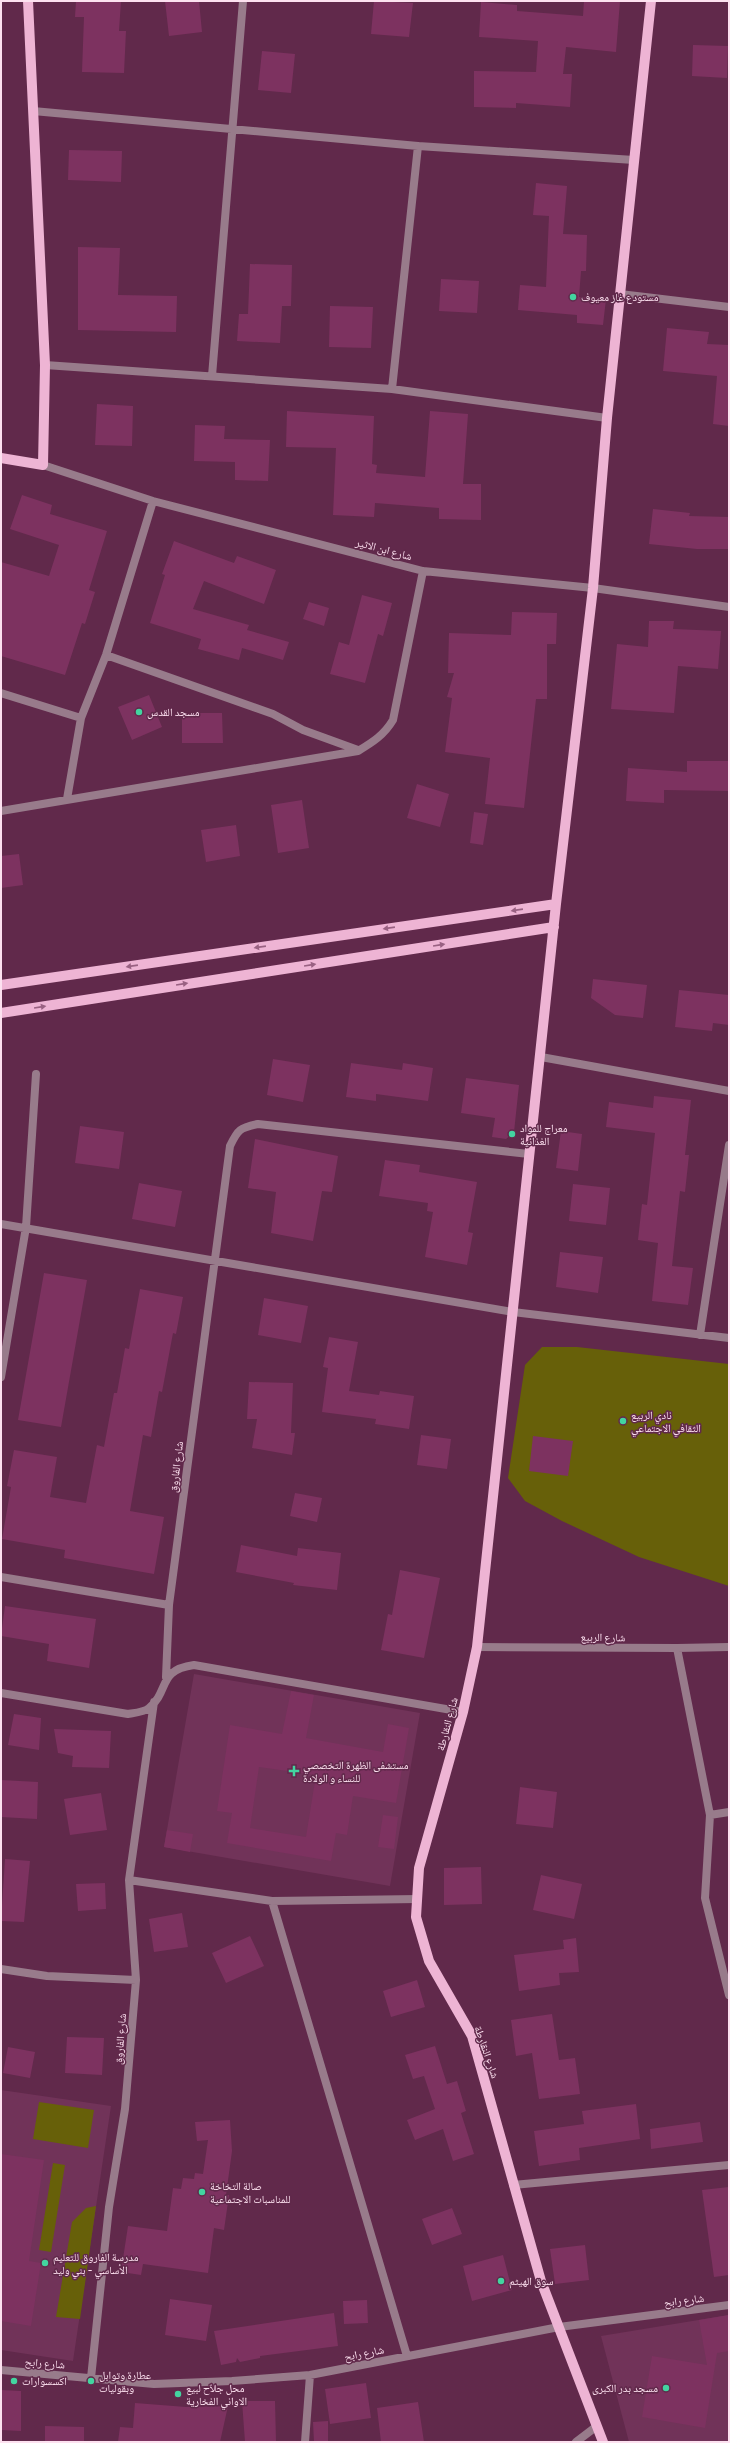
<svg xmlns="http://www.w3.org/2000/svg" width="730" height="2443" viewBox="0 0 730 2443" font-family="Commissioner,'Noto Naskh Arabic',sans-serif">
<rect width="100%" height="100%" fill="#61294b"/>
<!-- built -->
<path fill="#713359" d="M194,1674l226,39 -30,173 -226,-39z
M1,2090l110,16 -38,255 -72,-11z
M729,2315v127h-100l-28,-106z"/>
<!-- green -->
<path fill="#676009" d="M542,1347h35l152,17v222l-90,-29 -77,-36 -37,-20 -17,-23 17,-113z
M39,2102l55,8 -6,38 -55,-9z
M53,2163l12,2 -14,87 -12,-2z
M96,2206l-16,113 -24,-2 16,-95 14,-14z"/>
<!-- building -->
<path fill="#7d3260" fill-rule="evenodd" d="M76,1h45l-2,30h7l-2,42 -42,-1 2,-55h-9z
M165,1h34l3,31 -33,4z
M374,1l39,2 -4,34 -38,-3z
M584,1h36l-4,51 -50,-5 -3,27h9l-2,33 -54,-4v5l-42,-1v-36l62,1 2,-31 -59,-4 2,-35 36,3v6l66,5z
M693,45l35,1 -1,32 -35,-2z
M262,51l33,3 -4,39 -33,-3z
M69,150l53,1 -1,31 -53,-2z
M536,183l31,3 -4,48 24,1 -1,36h-5l-2,26 27,2 -3,26 -26,-2v-8l-59,-5 2,-25 26,2 3,-71 -16,-1z
M78,247l42,1 -2,47 59,1 -1,36 -98,-2z
M250,264l42,1 -1,41h-9l-2,37 -43,-2 2,-27h9z
M441,279l38,2 -2,32 -38,-2z
M330,306l43,1 -2,41 -42,-1z
M667,328l42,4 -2,12 22,1v81l-16,-2 4,-48 -54,-5z
M97,404l36,2 -1,40 -37,-1z
M287,411l87,5 -2,48 5,1 -1,8 49,4 5,-66 38,3 -5,70h18v36l-42,-1v-11l-64,-5 -1,14 -41,-2 3,-67 -50,-1z
M195,425l30,1 -1,13 46,1 -2,41 -33,-1v-18l-41,-1z
M22,495l30,10 -2,9 57,17 -18,59 6,2 -10,32 -3,-1 -17,52 -64,-19v-94l48,14 10,-31 -49,-16z
M653,509l37,4 -1,3 40,1v32h-32l-48,-5z
M174,541l60,22 3,-7 39,14 -12,34 -60,-23 -11,28 56,16 -2,5 42,12 -6,18 -41,-12 -3,12 -41,-11 3,-10 -51,-16 15,-48 -3,-1z
M362,595l30,8 -9,33 -5,-2 -13,49 -35,-9 9,-32 10,3z
M309,602l20,6 -5,18 -21,-7z
M512,612l45,1 -1,31h-9v55h-11l-12,109 -39,-4 5,-46 -45,-6 7,-54 -5,-1 7,-24h-6l1,-40 62,2z
M649,621h25l-1,8 48,2 -3,38 -40,-3 -4,47 -63,-4 6,-65 31,3z
M149,695l13,32 -30,13 -14,-33z
M182,713h40l1,30h-41z
M687,761h42v30l-65,-1v13l-38,-2 2,-33 59,4z
M417,784l32,10 -9,33 -33,-9z
M302,800l7,48 -31,5 -7,-48z
M474,812l14,2 -5,31 -13,-2z
M236,825l4,31 -34,6 -5,-32z
M19,854l4,31 -22,3v-32z
M593,979l54,6 -4,33 -28,-3 -24,-17z
M679,990l50,5v30l-16,-2 -1,8 -37,-4z
M273,1059l37,6 -7,37 -36,-7z
M351,1063l51,7 1,-7 30,5 -5,33 -52,-7v7l-30,-4z
M466,1078l53,7 -5,47 -8,7 -14,-2 3,-19 -34,-5z
M654,1096l37,4 -6,55h4l-4,37 -5,-1 -8,75 21,2 -5,37 -36,-4 6,-58 -20,-3 4,-36 5,1 8,-72 -49,-6 3,-25 44,6z
M80,1126l44,6 -5,37 -44,-6z
M561,1131l21,3 -4,37 -22,-3z
M255,1139l83,17 -6,36 -10,-1 -9,50 -42,-8 5,-41 -28,-4z
M385,1160l35,5 -1,7 58,10 -9,50 5,1 -6,32 -42,-8 8,-45 -6,-1 1,-8 -49,-7z
M139,1183l43,8 -7,36 -43,-8z
M573,1184l37,4 -4,37 -37,-4z
M560,1252l43,5 -5,36 -42,-6z
M44,1273l43,7 -26,147 -43,-7z
M140,1289l43,8 -7,37 -3,-1 -11,59 -3,-1 -8,46 -8,-2 -13,76 34,6 -10,57 -90,-16 1,-8 -63,-11 9,-52 -4,-1 7,-36 43,7 -7,40 36,6 11,-58 7,2 10,-54h3l8,-45 4,1z
M264,1298l44,8 -7,37 -43,-8z
M329,1337l29,5 -9,49 30,4 1,-4 34,5 -5,33 -34,-5 1,-5 -54,-7 6,-44 -5,-1z
M249,1382l44,1 -2,50h4l-3,22 -40,-7 5,-29h-10z
M421,1435l30,4 -4,30 -30,-4z
M533,1436l40,5 -5,35 -39,-5z
M295,1493l27,5 -5,24 -27,-6z
M241,1545l56,11 1,-8 43,5 -4,37 -44,-5 1,-2 -58,-11z
M400,1570l40,8 -16,80 -43,-8 7,-36 4,1z
M5,1606l91,13 -7,49 -42,-7 2,-17 -48,-8z
M291,1691l23,4 -8,43 77,14 5,-28 21,4 -13,75 -43,-7 -6,39 -11,-2 -5,28 -104,-18 5,-30 -15,-2 13,-86 52,9zM259,1767l57,8 -10,62 -56,-9z
M14,1714l27,4 -2,32 -31,-5z
M54,1729l57,2 -2,37 -37,-1 1,-11 -15,-3z
M1,1780l37,2 -1,37 -36,-2z
M520,1787l37,5 -4,36 -37,-4z
M101,1793l6,37 -37,5 -6,-36z
M383,1815l15,2 -4,32 -16,-2z
M167,1830l26,4 -3,18 -26,-5z
M5,1859l25,2 -6,61 -23,-1z
M481,1867l1,37 -38,1v-37z
M541,1875l41,9 -8,35 -41,-9z
M105,1883l1,26 -28,2 -2,-27z
M182,1913l6,34 -34,5 -5,-33z
M250,1936l14,30 -38,17 -14,-30z
M576,1938l3,34 -20,1 1,12 -41,6 -5,-36 50,-6 -1,-9z
M417,1980l8,27 -34,10 -8,-26z
M552,2014l7,46 16,-2 5,36 -41,5 -7,-46 -16,3 -5,-36z
M67,2037l37,1 -2,37 -37,-2z
M435,2046l12,38 10,-3 9,30 -5,2 13,41 -21,7 -10,-32 -28,11 -8,-20 28,-11 -11,-33 -11,3 -8,-24z
M8,2047l27,5 -5,26 -27,-5z
M636,2104l4,35 -61,9 1,12 -41,6 -5,-35 50,-7 -2,-13z
M230,2120l2,31 -6,44h3l-5,35 -10,-2 -6,45 -65,-9 -2,11 -20,-3 7,-46 39,5 6,-43 8,1 2,-11 11,1 1,-6 8,1 5,-34 -11,1 -2,-19z
M700,2122l3,20 -52,7 -1,-20z
M1,2154l43,6 -15,101 12,2 -10,63 -30,-5z
M729,2187v88l-15,2 -12,-87z
M452,2208l10,26 -30,11 -10,-26z
M585,2245l4,35 -34,4 -5,-35z
M503,2255l9,35 -40,11 -9,-35z
M170,2299l42,6 -6,36 -41,-6z
M367,2300l1,23 -24,1 -1,-23z
M334,2313l4,33 -78,10v2l-20,4 -3,-4 -1,4 -15,3 -7,-34z
M729,2315v36l-12,2 -12,75 -63,-11 10,-61 55,9 -8,-45z
M366,2383l5,35 -41,6 -5,-35z
M1,2390l20,1v40l-20,-1z
M242,2401h33l1,41h-31z
M418,2402l6,40h-43l-4,-34z
M135,2403l51,4 42,-1 -8,36h-102l2,-15 13,1z
M328,2421v21h-14l-1,-20z
M45,2426l39,1v15h-39z"/>
<g fill="none" stroke-linecap="round" stroke-linejoin="round">
<!-- street -->
<path stroke="#987b8b" stroke-width="8" d="M33,111l385,35 216,14
M620,294l109,13
M45,365l347,24 215,29
M212,376l31,-375
M392,389l26,-243
M43,465l110,36 270,70 170,17 136,19
M106,655l167,59 30,16 55,20
M1,693l80,25
M67,799l14,-81 25,-63 47,-154
M1,811l357,-60c15,-9 26,-16 35,-31l30,-149
M541,1057l188,34
M1,1224l512,88 216,26
M700,1335l29,-190
M1,1377l25,-150 10,-153
M1,1577l168,28
M477,1647l200,1 52,-1
M677,1648l33,167 -5,83 24,97
M166,1677l3,-72 61,-459c8,-17 10,-18 28,-22l271,30
M1,1693l127,21c6,-1 17,-2 21,-6 21,-17 8,-38 45,-43l269,47
M710,1815l19,-3
M129,1880l143,21 146,-2
M272,1901l135,455
M1,1969l46,7 89,4
M513,2185l216,-20
M1,2370l153,14 78,-3 78,-6 249,-48 170,-22
M91,2378l18,-171 16,-98 11,-129 -7,-100 25,-178
M305,2442l5,-67
M576,2442l21,-16"/>
<!-- primary -->
<path stroke="#eeb4d4" stroke-width="10" d="M1,458l42,7 2,-100 -17,-364
M1,985l555,-81
M1,1013l553,-86
M603,2442l-62,-161 -69,-245 -43,-75 -13,-44 3,-49 44,-156 14,-65 79,-743 37,-316 14,-170 44,-417"/>
</g>
<!-- one-way arrows -->
<defs><path id="oneway-solid" d="M-6-.8H1V-3.2L6.5 0L1 3.2V.8H-6Z"/></defs>
<g fill="#996182">
<use href="#oneway-solid" transform="translate(517 910) rotate(172)"/>
<use href="#oneway-solid" transform="translate(389 928) rotate(172)"/>
<use href="#oneway-solid" transform="translate(439 945) rotate(-9)"/>
<use href="#oneway-solid" transform="translate(260 947) rotate(172)"/>
<use href="#oneway-solid" transform="translate(310 965) rotate(-9)"/>
<use href="#oneway-solid" transform="translate(132 966) rotate(172)"/>
<use href="#oneway-solid" transform="translate(182 984) rotate(-9)"/>
<use href="#oneway-solid" transform="translate(40 1007) rotate(-9)"/>
</g>
<!-- markers -->
<g fill="#43d4a0" stroke="#61294b" stroke-width="1.5">
<circle cx="573" cy="297" r="4"/>
<circle cx="139" cy="712" r="4"/>
<circle cx="512" cy="1134" r="4"/>
<circle cx="623" cy="1421" r="4"/>
<path d="M292 1765h4v4h4v4h-4v4h-4v-4h-4v-4h4z"/>
<circle cx="202" cy="2192" r="4"/>
<circle cx="45" cy="2263" r="4"/>
<circle cx="501" cy="2281" r="4"/>
<circle cx="14" cy="2381" r="4"/>
<circle cx="91" cy="2381" r="4"/>
<circle cx="666" cy="2388" r="4"/>
<circle cx="178" cy="2394" r="4"/>
</g>
<g text-anchor="middle" stroke-width="3" stroke-linejoin="round" paint-order="stroke">
<!-- poi labels -->
<g font-size="11" fill="#fde1f0" stroke="#61294b" text-anchor="start">
<text x="581" y="301">مستودع غاز معيوف</text>
<text x="147" y="716">مسجد القدس</text>
<text x="520" y="1132">معراج للمواد<tspan x="520" dy="13">الغذائية</tspan></text>
<text x="631" y="1419">نادي الربيع<tspan x="631" dy="13">الثقافي الاجتماعي</tspan></text>
<text x="303" y="1769">مستشفى الظهرة التخصصي<tspan x="303" dy="13">للنساء و الولادة</tspan></text>
<text x="210" y="2190">صالة التخاخة<tspan x="210" dy="13">للمناسبات الاجتماعية</tspan></text>
<text x="53" y="2261">مدرسة الفاروق للتعليم<tspan x="53" dy="13">الأساسي - بني وليد</tspan></text>
<text x="509" y="2285">سوق الهيثم</text>
<text x="99" y="2379">عطارة وتوابل<tspan x="99" dy="13">وبقوليات</tspan></text>
<text x="22" y="2385">اكسسوارات</text>
<text x="186" y="2392">محل جلاّح لبيع<tspan x="186" dy="13">الاواني الفخارية</tspan></text>
<text x="658" y="2392" text-anchor="end">مسجد بدر الكبرى</text>
</g>
<!-- street labels -->
<g font-size="11" fill="#fde1f0" stroke="#61294b">
<text transform="translate(384 549) rotate(15)" y="4">شارع ابن الاثير</text>
<text transform="translate(176 1467) rotate(-83)" y="4">شارع الفاروق</text>
<text transform="translate(603 1637) rotate(1)" y="4">شارع الربيع</text>
<text transform="translate(447 1724) rotate(-75)" y="4">شارع النقارطة</text>
<text transform="translate(120 2039) rotate(-85)" y="4">شارع الفاروق</text>
<text transform="translate(487 2052) rotate(71)" y="4">شارع النقارطة</text>
<text transform="translate(684 2300) rotate(-7)" y="4">شارع رابح</text>
<text transform="translate(364 2353) rotate(-11)" y="4">شارع رابح</text>
<text transform="translate(45 2363) rotate(5)" y="4">شارع رابح</text>
</g>
</g>
<!-- border -->
<rect width="730" height="2443" fill="none" stroke="#fde1f0" stroke-width="4"/>
</svg>
